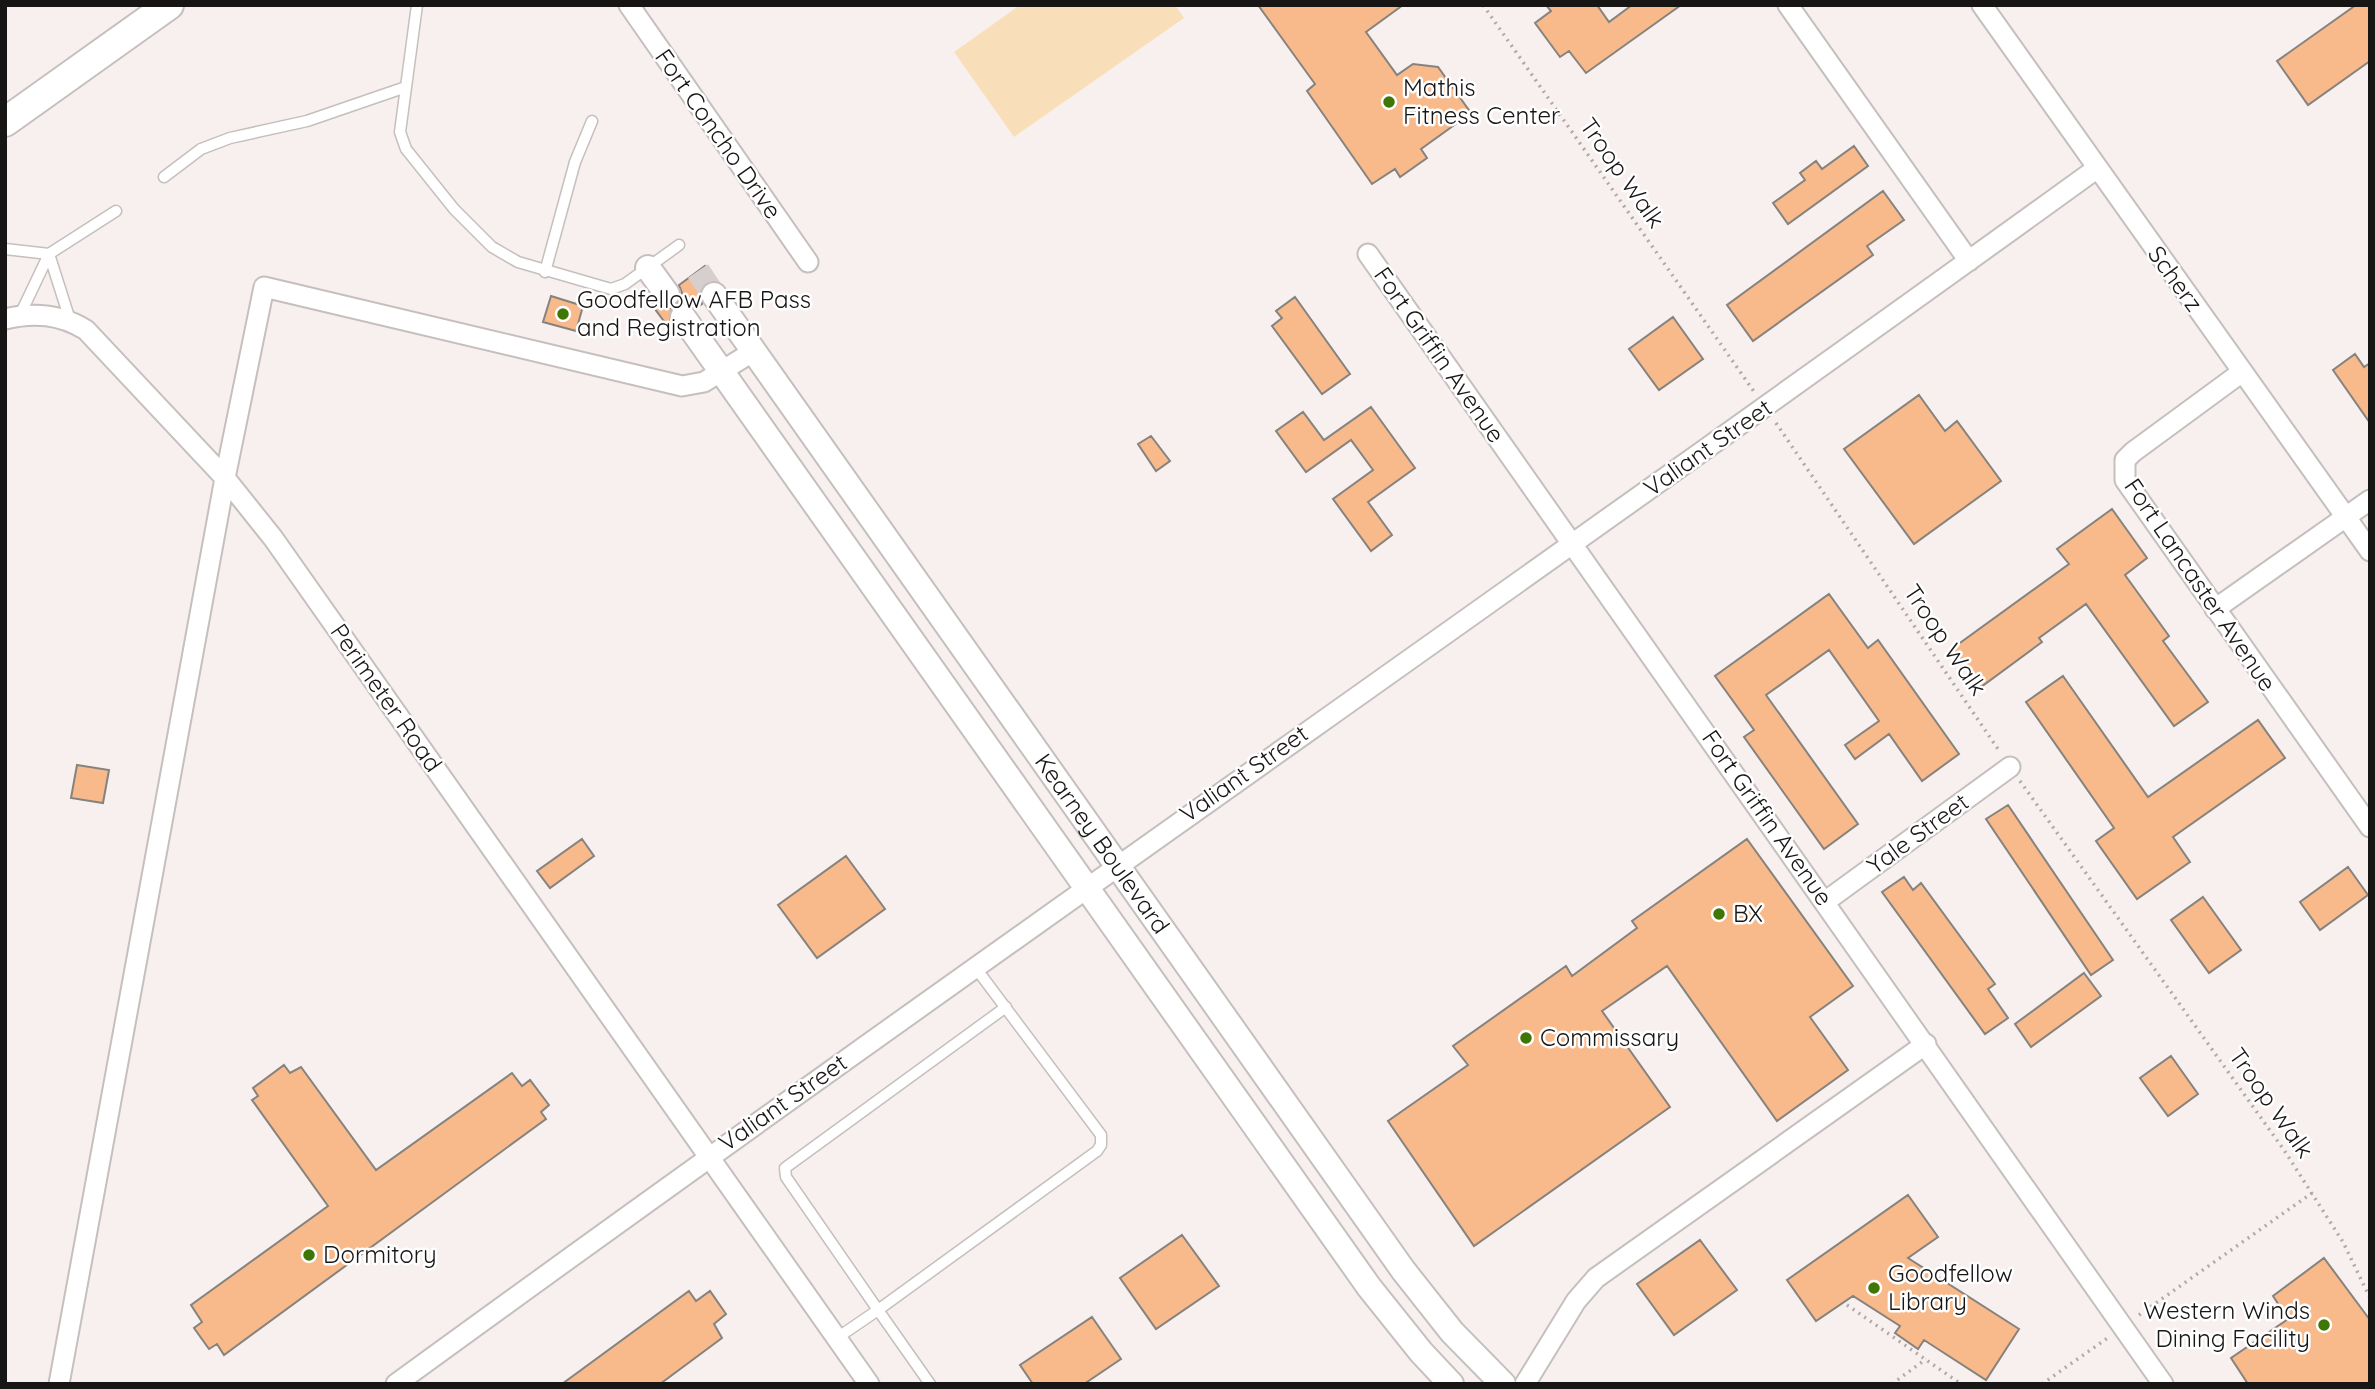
<svg xmlns="http://www.w3.org/2000/svg" width="2375" height="1389" viewBox="0 0 2375 1389" font-family="Quicksand,sans-serif">
<rect width="100%" height="100%" fill="#f7f0ee"/>
<!-- green -->
<path fill="#f9dfb9" d="M1020,5h155l9,13 -170,119 -60,-85z"/>
<!-- building -->
<path fill="#f9ba8b" stroke="#86827e" stroke-width="2" d="M1258,5h145l-37,27 31,43 16,-11 25,3 33,46 -50,36 6,9 -27,19 -5,-8 -23,15 -65,-93 8,-7z
M1546,5h51l12,17 23,-17h49l-95,68 -17,-22 -9,6 -25,-34 16,-12z
M2356,5h14v56l-62,44 -31,-44z
M1854,146l14,20 -80,58 -15,-21 32,-23 -5,-7 16,-12 6,8z
M1883,191l21,29 -37,26 6,9 -120,86 -26,-36z
M705,266l10,14 -9,3 -5,5 1,16 -7,5 -6,-6h-11l4,-10 -3,-8z
M551,296l32,10 -7,25 -33,-9z
M1295,297l55,77 -28,20 -50,-68 10,-8 -6,-7z
M655,302l7,6h10l-3,20 -17,-23z
M1673,317l30,42 -44,31 -30,-41z
M2355,354l9,13 6,-4v60l-37,-53z
M1919,395l26,36 12,-10 44,60 -87,63 -70,-95z
M1371,407l44,61 -47,34 24,33 -21,16 -38,-52 40,-29 -22,-30 -45,32 -30,-41 27,-19 21,28z
M1151,436l19,25 -14,10 -18,-27z
M2112,509l35,49 -22,17 44,61 -6,5 45,61 -34,24 -88,-122 -47,34 3,4 -61,45 -28,-39 116,-84 -12,-15z
M1829,594l39,54 10,-8 81,114 -37,27 -33,-47 -34,25 -10,-14 34,-24 -50,-71 -63,45 92,129 -34,25 -80,-112 10,-7 -39,-54z
M2063,676l85,121 110,-77 27,38 -112,79 17,25 -53,37 -41,-58 18,-13 -88,-126z
M77,765l32,5 -6,33 -32,-5z
M2008,805l105,155 -22,15 -105,-156z
M582,839l12,17 -44,32 -13,-17z
M1747,839l106,147 -43,31 38,53 -71,51 -110,-155 -65,45 68,96 -196,139 -86,-125 80,-56 -15,-19 113,-80 6,10 65,-48 -5,-7z
M846,856l39,53 -68,49 -39,-53z
M2348,867l20,28 -48,35 -20,-28z
M1904,877l9,13 8,-7 74,101 -7,5 20,29 -23,16 -103,-142z
M2203,897l38,53 -32,23 -38,-53z
M2084,973l17,23 -70,51 -16,-23z
M2171,1056l27,38 -30,22 -28,-38z
M284,1065l6,8 11,-6 75,103 136,-97 10,13 8,-6 19,25 -8,7 5,7 -322,236 -7,-11 -8,5 -15,-21 8,-6 -11,-17 137,-99 -76,-106 6,-4 -5,-8z
M1908,1195l30,42 -30,21 111,71 -33,51 -62,-40 -6,9 -23,-16 5,-7 -47,-30 -37,25 -29,-41z
M1182,1235l37,51 -63,43 -36,-51z
M1700,1240l37,50 -63,45 -37,-51z
M2324,1258l46,62v64h-122l-17,-26 57,-39 -15,-23z
M689,1291l7,10 14,-10 16,23 -12,10 8,14 -62,46h-98z
M1092,1317l29,42 -37,25h-51l-13,-19z"/>
<g fill="none" stroke-linecap="round" stroke-linejoin="round">
<!-- tertiary-tunnel -->
<path stroke="#d6cfcd" stroke-width="24" stroke-dasharray="24 12" stroke-linecap="butt" d="M698,271l16,24"/>
<defs>
<path id="service" d="M417,5l-17,127 6,17 48,60 38,38 26,15 93,27 14,-5 54,-39
M164,177l37,-28 29,-11 77,-17 99,-34
M5,249l44,5
M49,254l21,66
M545,272l30,-110 17,-41
M20,315l29,-61 67,-43
M975,967c42,56 84,112 126,168v10l-4,6 -219,159 -92,-133 -1,-9 221,-161
M837,1338l41,-28 52,74"/>
<path id="minor" d="M629,5l179,257
M1788,5l181,256
M1982,5l388,546
M1368,254l795,1130
M5,319c29,-7 55,-5 81,11l139,148 48,60 596,846
M2242,372l-109,80 -8,8v20l245,347
M2215,609l155,-109
M1826,901l184,-134
M59,1384l166,-906 39,-191 418,99 22,-4 50,-31
M396,1384c563,-410 1136,-807 1700,-1215
M1525,1384l51,-83 20,-23 330,-234"/>
<g id="tertiary">
<path d="M648,268l19,26"/>
<path id="s1" d="M714,295l689,975 49,62 51,52"/>
<path d="M683,317l686,970 52,65 30,32"/>
</g>
<path id="secondary" d="M5,122l164,-117"/>
</defs>
<!-- service casing -->
<use href="#service" stroke="#c5bfbd" stroke-width="13"/>
<!-- minor casing -->
<use href="#minor" stroke="#c5bfbd" stroke-width="23"/>
<!-- tertiary casing -->
<use href="#tertiary" stroke="#c5bfbd" stroke-width="28"/>
<!-- secondary casing -->
<use href="#secondary" stroke="#c5bfbd" stroke-width="32"/>
<!-- path -->
<path stroke="#afa9a8" stroke-width="3.5" stroke-dasharray="2 5" stroke-linecap="butt" d="M1483,5l272,388
M1776,423l224,329
M2020,781l264,369 59,92 27,56
M1847,1305l114,79
M2139,1315l173,-122
M1892,1384l34,-25
M2042,1384l67,-47"/>
<!-- service -->
<use href="#service" stroke="#fff" stroke-width="10"/>
<!-- minor -->
<use href="#minor" stroke="#fff" stroke-width="19"/>
<!-- tertiary -->
<use href="#tertiary" stroke="#fff" stroke-width="24"/>
<!-- secondary -->
<use href="#secondary" stroke="#fff" stroke-width="28"/>
</g>
<!-- markers -->
<g fill="#407606" stroke="#fff" stroke-width="2.5">
<circle cx="1389" cy="102" r="7"/>
<circle cx="563" cy="314" r="7"/>
<circle cx="1719" cy="914" r="7"/>
<circle cx="1526" cy="1038" r="7"/>
<circle cx="309" cy="1255" r="7"/>
<circle cx="1874" cy="1288" r="7"/>
<circle cx="2324" cy="1325" r="7"/>
</g>
<g text-anchor="middle" stroke-width="5" stroke-linejoin="round" paint-order="stroke">
<!-- poi labels -->
<g font-size="24" fill="#181515" stroke="#fff" text-anchor="start">
<text x="1403" y="96">Mathis<tspan x="1403" dy="28">Fitness Center</tspan></text>
<text x="577" y="308">Goodfellow AFB Pass<tspan x="577" dy="28">and Registration</tspan></text>
<text x="1733" y="922">BX</text>
<text x="1540" y="1046">Commissary</text>
<text x="323" y="1263">Dormitory</text>
<text x="1888" y="1282">Goodfellow<tspan x="1888" dy="28">Library</tspan></text>
<text x="2310" y="1319" text-anchor="end">Western Winds<tspan x="2310" dy="28">Dining Facility</tspan></text>
</g>
<!-- street labels -->
<g font-size="24" fill="#181515" stroke="#fff">
<text transform="translate(718 134) rotate(55)" y="8">Fort Concho Drive</text>
<text transform="translate(1622 173) rotate(55)" y="8">Troop Walk</text>
<text transform="translate(2175 279) rotate(54)" y="8">Scherz</text>
<text transform="translate(1439 355) rotate(55)" y="8">Fort Griffin Avenue</text>
<text transform="translate(1708 448) rotate(-35)" y="8">Valiant Street</text>
<text transform="translate(2200 585) rotate(56)" y="8">Fort Lancaster Avenue</text>
<text transform="translate(1945 640) rotate(56)" y="8">Troop Walk</text>
<text transform="translate(386 698) rotate(55)" y="8">Perimeter Road</text>
<text transform="translate(1244 774) rotate(-35)" y="8">Valiant Street</text>
<text transform="translate(1767 818) rotate(55)" y="8">Fort Griffin Avenue</text>
<text transform="translate(1918 834) rotate(-36)" y="8">Yale Street</text>
<text dy="8" stroke="none"><textPath href="#s1" startOffset="672">Kearney Boulevard</textPath></text>
<text transform="translate(783 1103) rotate(-35)" y="8">Valiant Street</text>
<text transform="translate(2271 1103) rotate(55)" y="8">Troop Walk</text>
</g>
</g>
<!-- border -->
<rect width="2375" height="1389" fill="none" stroke="#181515" stroke-width="14"/>
</svg>
